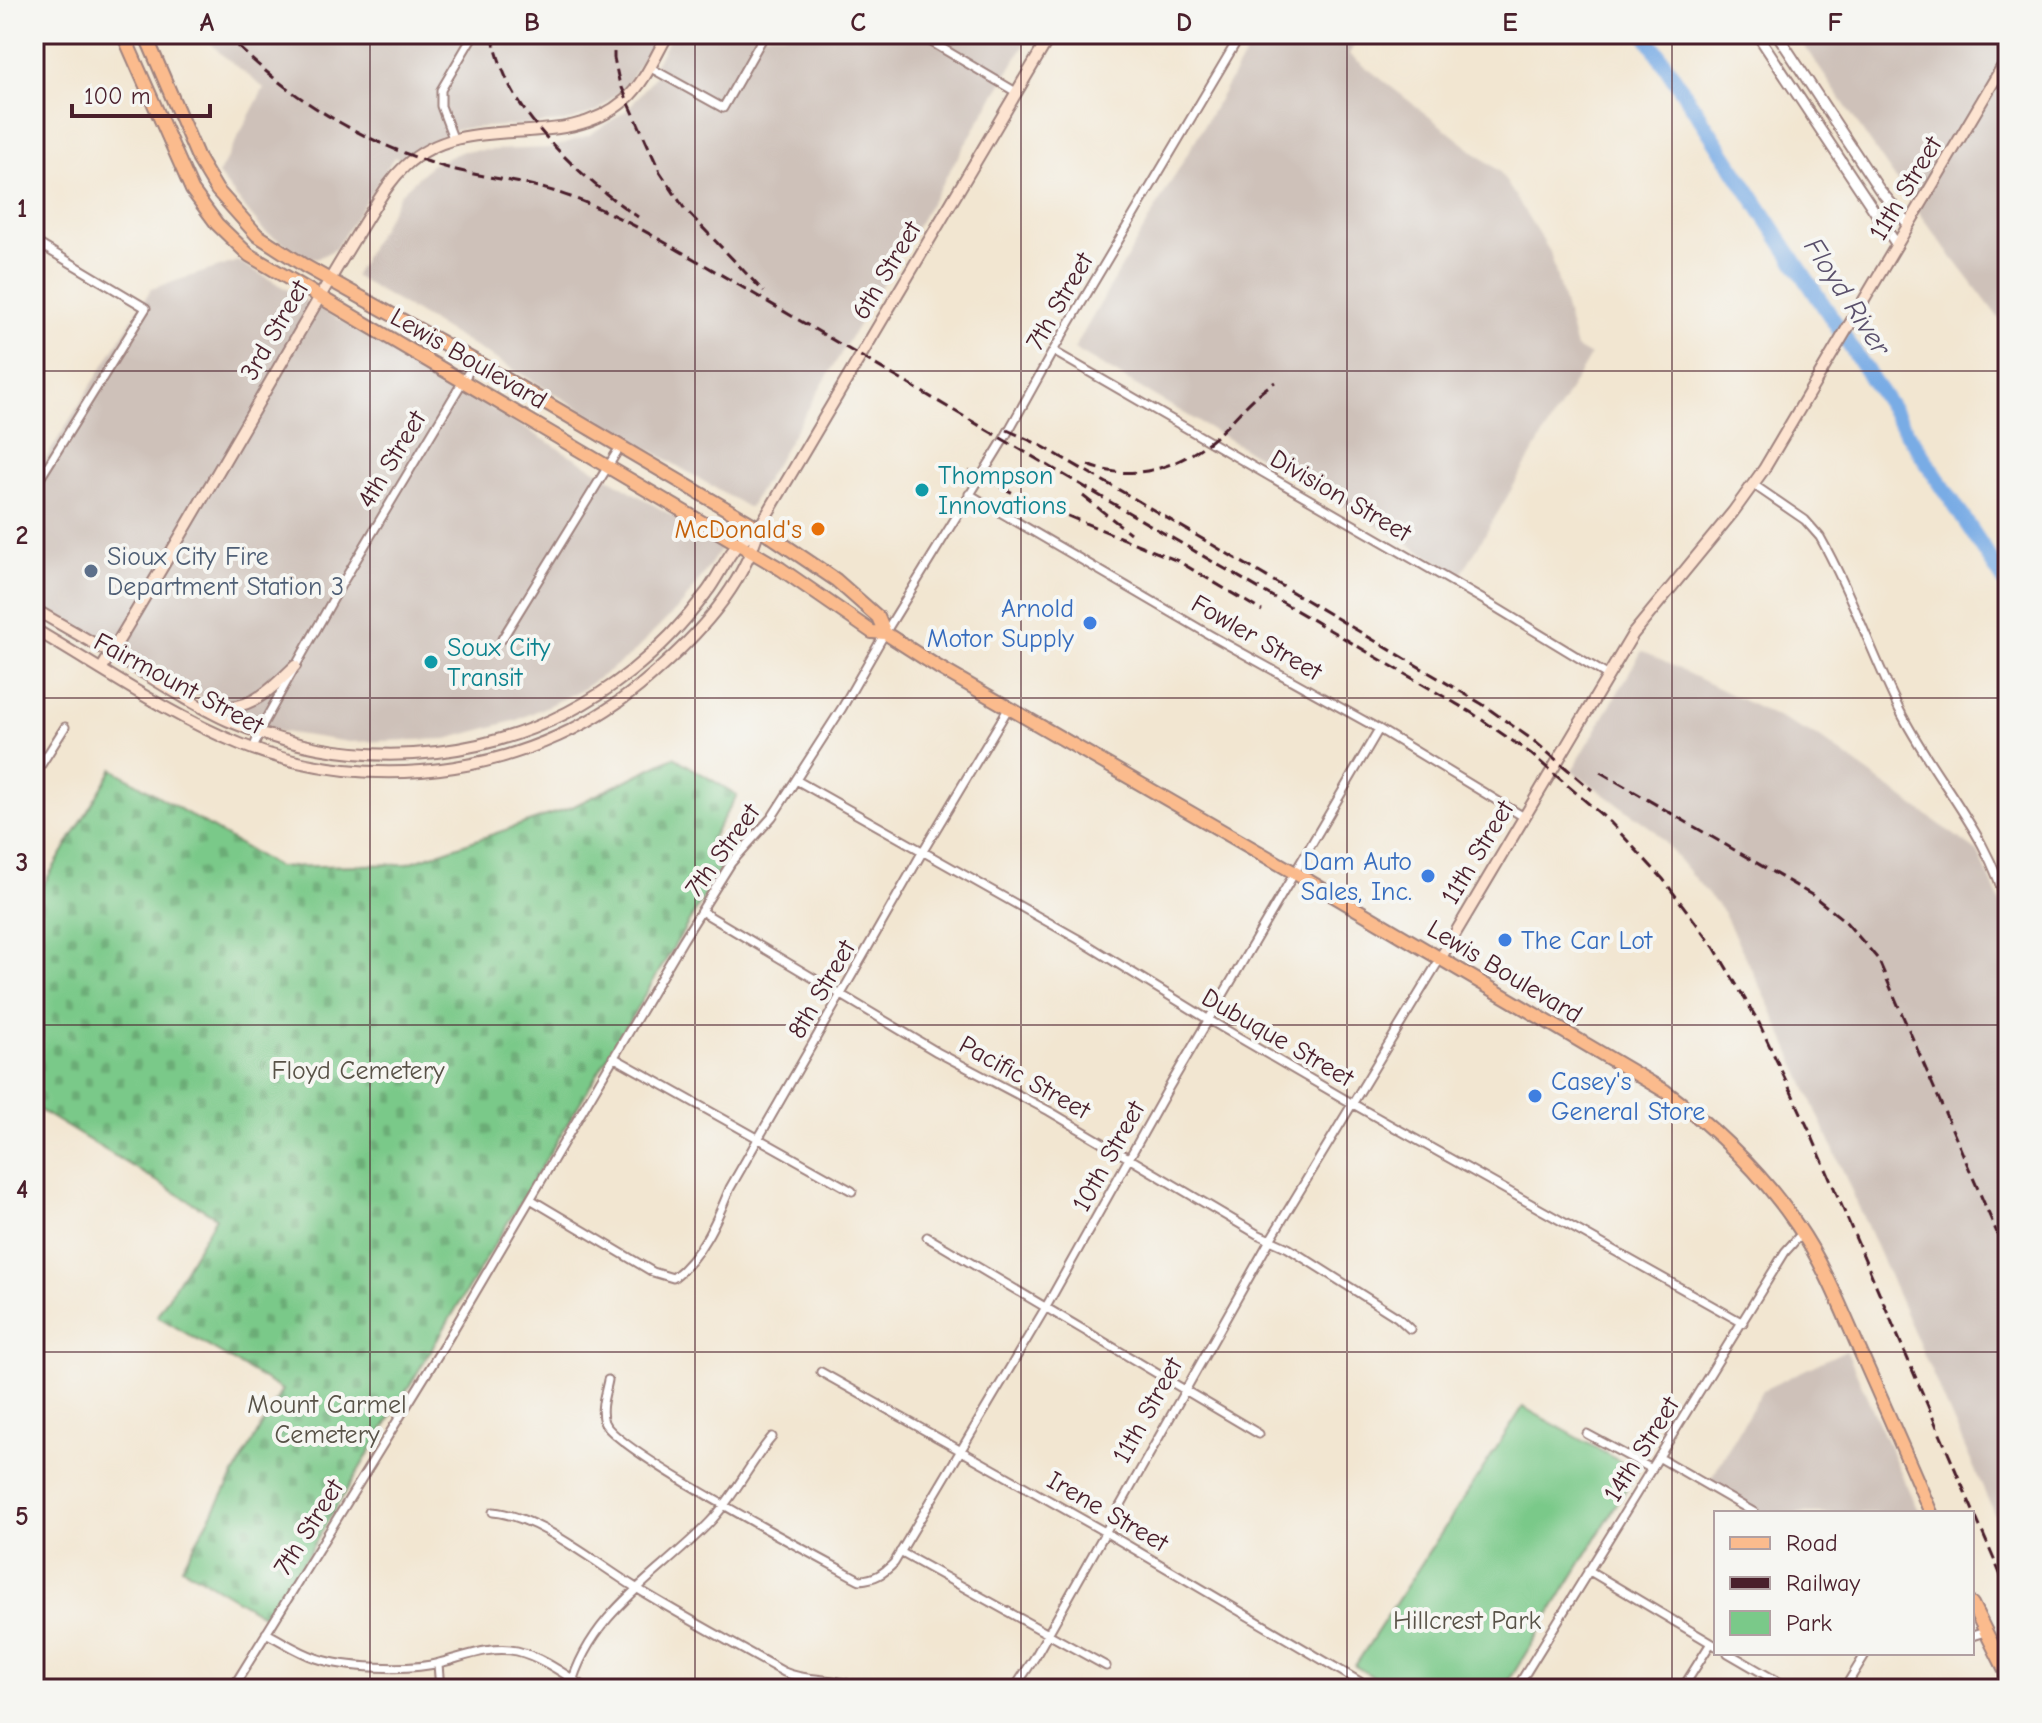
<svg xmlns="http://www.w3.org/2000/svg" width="2042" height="1723" viewBox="0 0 2042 1723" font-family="'Comic Neue',sans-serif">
<defs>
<pattern id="cemetery-stones" width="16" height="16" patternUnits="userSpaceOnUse" patternTransform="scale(2)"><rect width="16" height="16" fill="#7ac989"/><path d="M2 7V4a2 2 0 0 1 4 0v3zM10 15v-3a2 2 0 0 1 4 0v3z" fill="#6bac76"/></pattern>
</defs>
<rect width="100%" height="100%" fill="#f6f6f2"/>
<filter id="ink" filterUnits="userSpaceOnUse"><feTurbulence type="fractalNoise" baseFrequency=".0125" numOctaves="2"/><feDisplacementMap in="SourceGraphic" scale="16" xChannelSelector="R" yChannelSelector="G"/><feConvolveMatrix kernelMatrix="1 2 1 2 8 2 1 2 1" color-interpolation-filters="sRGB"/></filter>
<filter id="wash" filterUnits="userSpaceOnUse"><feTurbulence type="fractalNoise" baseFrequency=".006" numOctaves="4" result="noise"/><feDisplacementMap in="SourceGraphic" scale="32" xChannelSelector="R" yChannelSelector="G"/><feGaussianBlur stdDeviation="1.8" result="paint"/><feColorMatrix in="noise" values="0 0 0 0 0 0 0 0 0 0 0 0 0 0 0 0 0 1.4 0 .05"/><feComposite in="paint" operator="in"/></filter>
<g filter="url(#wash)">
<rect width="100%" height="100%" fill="#f2e6d1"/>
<!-- industrial -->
<path fill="#cec1b9" d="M203,34h455l-30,49 -30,28 -34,11 -108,7 -27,13 -24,18 -11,-3 -59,92 -19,10 -14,-5 -38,-23 -46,-56 46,-87 -43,-34z
M672,34h359l-282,474 -395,-232 47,-83 30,-28 32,-14 88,-3 38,-13 37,-24 30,-36 -5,-4z
M1257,34h103l-11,20 151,118 50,80 26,96 14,8 -129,219 -387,-226z
M1796,34h212v296l-87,-114z
M238,261l226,131 259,154 -39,56 -53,53 -51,36 -63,29 -70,19 -98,3 -79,-12 -26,-9 -52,-28 -158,-91v-124l117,-189z
M1642,651l178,87 158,114 27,61 3,1v631l-238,-539 -47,-94 -69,-82 -82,-59z
M1846,1350l73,163h-163l-48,-29 55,-94z"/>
<!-- green -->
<path fill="#7ac989" stroke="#62745a" stroke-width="2" d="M1523,1407l114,64 -133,218h-111l-38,-23z"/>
<!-- cemetery -->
<path fill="url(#cemetery-stones)" stroke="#62745a" stroke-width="2" d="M674,757l63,38 -26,44 20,13 -462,767 -87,-52 100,-177 -125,-74 59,-99 -182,-110v-207l79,-131 164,98 129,-3 166,-57z"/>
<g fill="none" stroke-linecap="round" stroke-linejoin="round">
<!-- river -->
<path stroke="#79ace5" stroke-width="16" d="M1645,34l363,552"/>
</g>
</g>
<g filter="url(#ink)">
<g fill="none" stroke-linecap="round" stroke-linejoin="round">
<defs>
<path id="minor" d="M918,34l98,58
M649,67l74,41 42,-74
M453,138l-12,-32v-16l33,-56
M34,241l112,67 -112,180
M1053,351l434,251 120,73
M1754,485l51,35 15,17c31,55 51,115 79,172 34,69 92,126 109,203
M969,494l241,141 169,94 145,88
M502,639l118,-192
M253,749l10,-25 77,-137 135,-226
M34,776l31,-49
M796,780l282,159 131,81 144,84 390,219
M701,911l236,141 112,59 208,123 31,14 109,69 13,12
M613,1057l239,134
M532,1200l121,72 20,6c28,-21 44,-58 57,-90l193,-337 85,-142
M927,1237l332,197
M821,1372l284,160 267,157
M608,1380c-2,12 -9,29 -4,42 12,29 217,137 256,158 15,-1 23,-6 34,-17l152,-256 123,-220 210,-358
M1587,1434l65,35
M1660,1458l95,55
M493,1512c45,4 100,49 140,74 49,30 100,58 151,86 24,11 52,4 75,17
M900,1552l206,114
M1588,1570l128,76
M266,1633c16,8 32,19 50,25 28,10 94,13 123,5 25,-6 52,-18 78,-12 25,6 50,25 71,38
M1972,1636l13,-4
M1728,1653l62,36
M438,1664l2,25
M1521,1681l15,8
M232,1689l214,-347 237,-402 48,-77 41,-46 70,-109 43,-75 119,-194 49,-88 188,-317
M570,1689c20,-77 89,-114 140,-167 25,-26 39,-58 62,-85
M1014,1689l21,-32 235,-417 170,-281
M1516,1689l269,-437 17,-19
M1682,1689l29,-46
M1844,1689l22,-36"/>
<path id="tertiary" d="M1757,34l140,211
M1777,34l102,155 30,36"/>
<path id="secondary" d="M34,609c35,20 70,40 105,61 29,18 59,37 90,51 135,57 285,42 401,-49 29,-23 54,-49 76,-79 12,-15 20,-36 33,-50 6,-6 14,-10 20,-15
M34,629c67,39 134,86 206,115 134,54 300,30 410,-67 46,-40 93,-89 109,-149l292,-494
M102,668c70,-115 137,-233 205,-349 20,-35 41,-70 62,-104 11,-17 21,-35 36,-49 64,-59 155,-10 220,-66 19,-16 31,-45 43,-66
M208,707c42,5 59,-14 87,-41
M1440,959l193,-325 100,-122 31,-43 244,-412"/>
<path id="primary" d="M123,34l69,156 25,34 32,31 532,314 91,63 13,1 53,34 357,206 370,218c51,38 97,82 132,134 27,39 44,83 63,126 24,54 48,108 71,162
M145,34l54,126 18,30 40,45 48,31 170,95 284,167 77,52 42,37 7,16
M1972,1604l36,72"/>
</defs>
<!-- minor casing -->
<use href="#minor" stroke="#9e827e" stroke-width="11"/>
<!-- tertiary casing -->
<use href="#tertiary" stroke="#9e827e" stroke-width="13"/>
<!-- secondary casing -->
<use href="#secondary" stroke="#9e827e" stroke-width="14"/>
<!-- primary casing -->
<use href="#primary" stroke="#9e827e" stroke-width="16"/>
<!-- minor -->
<use href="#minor" stroke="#fff" stroke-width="7"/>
<!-- tertiary -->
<use href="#tertiary" stroke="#fff" stroke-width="9"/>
<!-- secondary -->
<use href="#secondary" stroke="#fde4d1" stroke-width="10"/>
<!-- primary -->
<use href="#primary" stroke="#fbbb8d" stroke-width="12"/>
<!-- rail -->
<path stroke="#4a1f2b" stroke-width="3" stroke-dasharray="12 6" stroke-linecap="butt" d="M225,34c60,60 124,101 204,128 42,15 88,17 130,31 50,16 96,44 142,70l771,450 58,40 81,70 52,56 51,68 44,74 52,111 198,460
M492,34c4,18 10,36 18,52 23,47 85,103 128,131
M614,34v24l5,23 41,91 24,36 80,84
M1007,430l33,15 88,50 354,209 52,37 58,49
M1088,465c42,17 88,4 122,-24 24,-19 39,-43 65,-59
M969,471l50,25 159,65 84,50
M1083,496l47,37
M1600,772l212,123 33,26 33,38 130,299"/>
</g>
</g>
<!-- grid -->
<path fill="none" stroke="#4a1f2b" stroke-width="2" stroke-opacity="0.55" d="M370,34v1655M695,34v1655M1021,34v1655M1347,34v1655M1672,34v1655M34,371h1974M34,698h1974M34,1025h1974M34,1352h1974"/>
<!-- markers -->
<g fill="#0f9aa8" stroke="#f6f6f2" stroke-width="3">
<circle cx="922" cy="490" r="8"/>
<circle cx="431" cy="662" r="8"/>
</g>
<circle fill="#e8710a" stroke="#f6f6f2" stroke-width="3" cx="818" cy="529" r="8"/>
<circle fill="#5c6f8a" stroke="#f6f6f2" stroke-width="3" cx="91" cy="571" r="8"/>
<g fill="#3f7fe0" stroke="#f6f6f2" stroke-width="3">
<circle cx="1090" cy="623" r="8"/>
<circle cx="1428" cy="876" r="8"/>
<circle cx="1505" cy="940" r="8"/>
<circle cx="1535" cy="1096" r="8"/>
</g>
<g text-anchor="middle" stroke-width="8" stroke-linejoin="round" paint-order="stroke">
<!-- street labels -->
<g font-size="26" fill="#4a1f2b" stroke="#f6f6f2">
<text transform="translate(1905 188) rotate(-59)" y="9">11th Street</text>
<text transform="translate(886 270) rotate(-59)" y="9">6th Street</text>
<text transform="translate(1059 301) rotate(-60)" y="9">7th Street</text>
<text transform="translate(274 330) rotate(-60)" y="9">3rd Street</text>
<text transform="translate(469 358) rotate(30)" y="9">Lewis Boulevard</text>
<text transform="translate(391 459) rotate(-59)" y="9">4th Street</text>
<text transform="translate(1341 495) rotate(30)" y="9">Division Street</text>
<text transform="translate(1257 637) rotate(30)" y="9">Fowler Street</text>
<text transform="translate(179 683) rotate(28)" y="9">Fairmount Street</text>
<text transform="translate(722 850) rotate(-54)" y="9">7th Street</text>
<text transform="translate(1477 852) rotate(-59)" y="9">11th Street</text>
<text transform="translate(1505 971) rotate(31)" y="9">Lewis Boulevard</text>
<text transform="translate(821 989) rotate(-60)" y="9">8th Street</text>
<text transform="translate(1278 1037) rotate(30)" y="9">Dubuque Street</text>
<text transform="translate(1025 1077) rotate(29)" y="9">Pacific Street</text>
<text transform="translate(1108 1156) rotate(-61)" y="9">10th Street</text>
<text transform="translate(1147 1410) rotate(-61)" y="9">11th Street</text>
<text transform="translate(1641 1449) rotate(-58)" y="9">14th Street</text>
<text transform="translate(1108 1511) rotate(30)" y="9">Irene Street</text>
<text transform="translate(308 1527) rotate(-58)" y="9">7th Street</text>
</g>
<!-- culture labels -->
<g font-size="26" fill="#0d838f" stroke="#f6f6f2" text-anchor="start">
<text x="938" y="484">Thompson<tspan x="938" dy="30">Innovations</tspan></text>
<text x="447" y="656">Soux City<tspan x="447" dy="30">Transit</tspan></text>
</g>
<!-- food labels -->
<g font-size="26" fill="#c56008" stroke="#f6f6f2" text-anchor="end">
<text x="802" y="538">McDonald's</text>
</g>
<!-- service labels -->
<g font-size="26" fill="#4e5e75" stroke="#f6f6f2" text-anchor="start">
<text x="107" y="565">Sioux City Fire<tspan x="107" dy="30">Department Station 3</tspan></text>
</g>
<!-- shop labels -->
<g font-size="26" fill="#366cbe" stroke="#f6f6f2" text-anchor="end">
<text x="1074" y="617">Arnold<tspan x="1074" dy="30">Motor Supply</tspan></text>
<text x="1412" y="870">Dam Auto<tspan x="1412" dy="30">Sales, Inc.</tspan></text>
<text x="1521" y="949" text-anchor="start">The Car Lot</text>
<text x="1551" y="1090" text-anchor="start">Casey's<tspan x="1551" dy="30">General Store</tspan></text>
</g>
<!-- park labels -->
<g font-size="26" fill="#585247" stroke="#f6f6f2">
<text x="358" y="1079">Floyd Cemetery</text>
<text x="327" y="1413">Mount Carmel<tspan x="327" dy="30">Cemetery</tspan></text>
<text x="1467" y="1629">Hillcrest Park</text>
</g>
<!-- water labels -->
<g font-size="28" font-style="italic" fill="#5a506c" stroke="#f6f6f2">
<text transform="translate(1848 296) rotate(57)" y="10">Floyd River</text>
</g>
</g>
<!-- margin -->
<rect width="2042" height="1723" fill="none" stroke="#f6f6f2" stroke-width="88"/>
<!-- legend -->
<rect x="1714" y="1511" width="260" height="144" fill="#f6f6f2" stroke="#b1a0a2" stroke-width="2"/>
<rect x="1730" y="1537" width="40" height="12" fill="#fbbb8d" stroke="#b1a0a2" stroke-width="2"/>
<text x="1786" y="1551" font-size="24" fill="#4a1f2b">Road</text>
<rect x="1730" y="1577" width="40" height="12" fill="#4a1f2b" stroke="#b1a0a2" stroke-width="2"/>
<text x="1786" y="1591" font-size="24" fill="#4a1f2b">Railway</text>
<rect x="1730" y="1611" width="40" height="24" fill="#7ac989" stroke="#b1a0a2" stroke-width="2"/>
<text x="1786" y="1631" font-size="24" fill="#4a1f2b">Park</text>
<!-- scale -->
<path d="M72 104v12h138v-12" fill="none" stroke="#4a1f2b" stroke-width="4"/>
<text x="84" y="104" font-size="24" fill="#4a1f2b" stroke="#f6f6f2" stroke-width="6" paint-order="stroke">100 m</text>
<rect x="44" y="44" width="1954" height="1635" fill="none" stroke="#4a1f2b" stroke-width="3"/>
<g font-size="26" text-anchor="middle" font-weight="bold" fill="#4a1f2b">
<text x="207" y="31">A</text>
<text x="532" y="31">B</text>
<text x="858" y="31">C</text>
<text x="1184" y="31">D</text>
<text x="1510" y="31">E</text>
<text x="1835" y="31">F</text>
<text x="22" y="217">1</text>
<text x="22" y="544">2</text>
<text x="22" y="871">3</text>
<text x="22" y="1198">4</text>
<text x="22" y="1525">5</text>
</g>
</svg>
